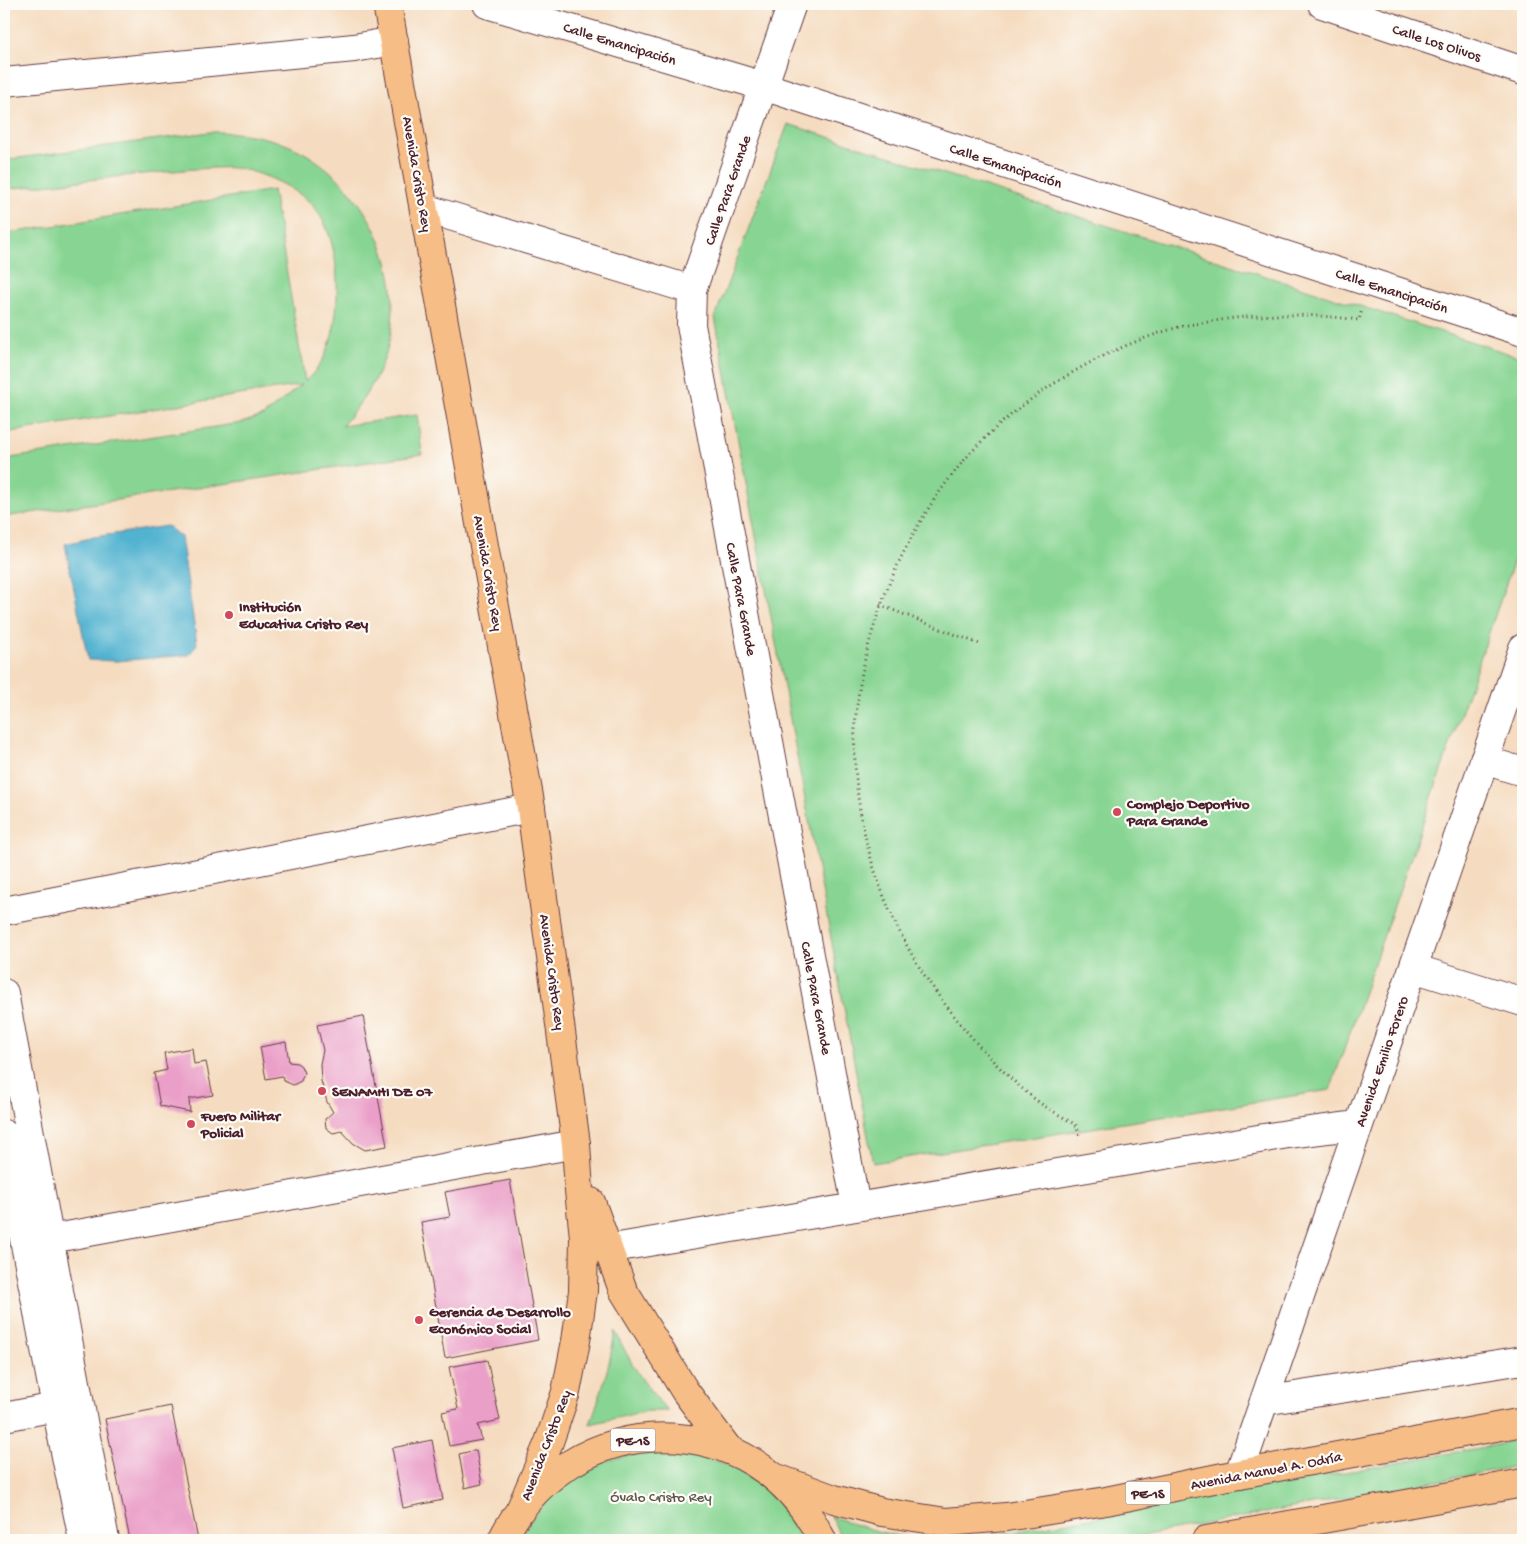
<svg xmlns="http://www.w3.org/2000/svg" width="1527" height="1544" viewBox="0 0 1527 1544" font-family="'Gochi Hand',sans-serif">
<rect width="100%" height="100%" fill="#fdfcf7"/>
<filter id="ink" filterUnits="userSpaceOnUse"><feTurbulence type="fractalNoise" baseFrequency=".02" numOctaves="2"/><feDisplacementMap in="SourceGraphic" scale="10" xChannelSelector="R" yChannelSelector="G"/><feConvolveMatrix kernelMatrix="1 2 1 2 8 2 1 2 1" color-interpolation-filters="sRGB"/></filter>
<filter id="wash" filterUnits="userSpaceOnUse"><feTurbulence type="fractalNoise" baseFrequency=".0096" numOctaves="4" result="noise"/><feDisplacementMap in="SourceGraphic" scale="20" xChannelSelector="R" yChannelSelector="G"/><feGaussianBlur stdDeviation="1.12" result="paint"/><feColorMatrix in="noise" values="0 0 0 0 0 0 0 0 0 0 0 0 0 0 0 0 0 1.4 0 .05"/><feComposite in="paint" operator="in"/></filter>
<g filter="url(#wash)">
<rect width="100%" height="100%" fill="#f5dcc0"/>
<!-- green -->
<path fill="#88d593" stroke="#697a5f" d="M788,124l735,234v177l-193,555 -457,73 -158,-846z
M210,132c33,0 66,5 96,22 68,41 105,128 78,205 -9,26 -25,46 -42,67l75,-11 5,39 -418,63v-58l237,-36 22,-7 38,-31 -297,48v-199l269,-44 32,191c29,-23 33,-67 32,-101 -1,-24 -6,-50 -20,-69 -15,-22 -57,-40 -82,-43 -8,-1 -16,0 -23,0 -27,1 -53,5 -80,7 -43,5 -85,10 -128,14v-29z
M615,1331c16,33 28,53 53,80h-21l-57,13c12,-33 20,-59 25,-93z
M1523,1440v25l-404,75h-277l-11,-24c27,10 54,19 82,22 29,4 60,-1 88,-4z
M663,1451c10,1 21,2 31,4 47,8 90,43 111,85h-288l31,-43 25,-20 28,-15 31,-8z"/>
<!-- water -->
<path fill="#51b3d0" stroke="#4e697e" d="M167,526l14,11 16,107 -8,11 -72,6 -29,-1 -23,-116 29,-7z"/>
<g id="blocks">
<!-- building -->
<path fill="#ea9fc8" d="M363,1016l24,130 -22,4 -12,-7 -11,-12 -9,2 -7,-5 -1,-9 8,-7 -6,-10 -6,-21 -1,-17 3,-14 -6,-25z
M286,1042l3,20 8,1 4,3 3,7 -3,8 -8,4 -9,-4 -2,-5 -16,3 -6,-32z
M192,1048l2,16 12,-2 7,33 -24,4 1,13 -30,-6 -6,-33 13,-3 -3,-17z
M510,1180l28,160 -93,18 -24,-136 29,-5 -5,-25z
M487,1360l13,60 -22,5 4,15 -33,6 -7,-34 16,-3 -9,-42z
M171,1406l27,134h-68l-25,-121z
M432,1440l11,60 -40,8 -11,-60z
M476,1450l6,34 -17,4 -6,-34z"/>
</g>
</g>
<g filter="url(#ink)">
<use href="#blocks" fill-opacity="0" stroke="#643b41" stroke-width="1"/>
<g fill="none" stroke-linecap="round" stroke-linejoin="round">
<defs>
<path id="minor" d="M487,4l276,82 760,246
M792,4l-100,286 -1,35 165,881
M1322,4l201,67
M4,82l350,-34 40,-7
M424,208l268,82
M1484,760l39,12
M4,911l527,-103
M1413,968l110,34
M4,993l101,547
M4,1134l52,273 27,133
M50,1239l526,-95
M607,1249l681,-115 70,-9
M1264,1401l259,-41
M4,1417l52,-10
M1239,1474l284,-826"/>
<path id="major" d="M387,4l144,804 45,336 3,47 5,46 -1,54 -7,50 -10,51 -17,50 -28,66
M591,1202l32,88 62,101 44,59"/>
<path id="highway" d="M774,1477l60,22 48,13 64,10 60,-5 100,-16 117,-24 300,-55
M502,1540c67,-136 255,-138 320,0
M1206,1540l317,-57"/>
</defs>
<!-- minor casing -->
<use href="#minor" stroke="#643b41" stroke-width="30"/>
<!-- major casing -->
<use href="#major" stroke="#643b41" stroke-width="30"/>
<!-- highway casing -->
<use href="#highway" stroke="#643b41" stroke-width="30"/>
<!-- path -->
<path stroke="#643b41" stroke-width="3" stroke-dasharray="1 4" stroke-linecap="butt" d="M880,605l102,40
M1079,1135l-2,-9c-13,-9 -28,-16 -41,-26 -34,-27 -62,-58 -88,-92 -55,-70 -89,-156 -93,-246 -6,-111 50,-246 130,-324 50,-49 120,-89 187,-109 12,-4 24,-5 36,-7 50,-9 100,-9 151,-2l3,-11"/>
<!-- minor -->
<use href="#minor" stroke="#fff" stroke-width="28"/>
<!-- major -->
<use href="#major" stroke="#f6be86" stroke-width="28"/>
<!-- highway -->
<use href="#highway" stroke="#f6be86" stroke-width="28"/>
</g>
</g>
<!-- markers -->
<g fill="#d1495b" stroke="#fdfcf7" stroke-width="2">
<circle cx="229" cy="615" r="5"/>
<circle cx="1117" cy="812" r="5"/>
<circle cx="322" cy="1091" r="5"/>
<circle cx="191" cy="1124" r="5"/>
<circle cx="419" cy="1320" r="5"/>
</g>
<g text-anchor="middle" stroke-width="4.5" stroke-linejoin="round" paint-order="stroke">
<!-- shield labels -->
<g fill="#fdfcf7" stroke="#806168" stroke-width="1">
<rect x="610.5" y="1428.5" width="45" height="23" rx="4"/>
<rect x="1125.5" y="1481.5" width="45" height="23" rx="4"/>
</g>
<g font-size="14" font-weight="bold" fill="#4a1f2b">
<text x="633" y="1445">PE-1S</text>
<text x="1148" y="1498">PE-1S</text>
</g>
<!-- street labels -->
<g font-size="15" fill="#4a1f2b" stroke="#fdfcf7">
<text transform="translate(1437 42) rotate(18)" y="5">Calle Los Olivos</text>
<text transform="translate(620 43) rotate(17)" y="5">Calle Emancipación</text>
<text transform="translate(1006 165) rotate(18)" y="5">Calle Emancipación</text>
<text transform="translate(418 174) rotate(80)" y="5">Avenida Cristo Rey</text>
<text transform="translate(727 190) rotate(-71)" y="5">Calle Para Grande</text>
<text transform="translate(1392 290) rotate(18)" y="5">Calle Emancipación</text>
<text transform="translate(489 573) rotate(80)" y="5">Avenida Cristo Rey</text>
<text transform="translate(742 599) rotate(79)" y="5">Calle Para Grande</text>
<text transform="translate(553 972) rotate(82)" y="5">Avenida Cristo Rey</text>
<text transform="translate(817 998) rotate(79)" y="5">Calle Para Grande</text>
<text transform="translate(1381 1061) rotate(-71)" y="5">Avenida Emilio Forero</text>
<text transform="translate(545 1445) rotate(-69)" y="5">Avenida Cristo Rey</text>
<text transform="translate(1266 1470) rotate(-11)" y="5">Avenida Manuel A. Odría</text>
</g>
<!-- poi labels -->
<g font-size="15" font-weight="bold" fill="#4a1f2b" stroke="#fdfcf7" text-anchor="start">
<text x="239" y="611">Institución<tspan x="239" dy="17">Educativa Cristo Rey</tspan></text>
<text x="1127" y="808">Complejo Deportivo<tspan x="1127" dy="17">Para Grande</tspan></text>
<text x="332" y="1096">SENAMHI DZ 07</text>
<text x="201" y="1120">Fuero Militar<tspan x="201" dy="17">Policial</tspan></text>
<text x="429" y="1316">Gerencia de Desarrollo<tspan x="429" dy="17">Económico Social</tspan></text>
</g>
<!-- park labels -->
<g font-size="15" fill="#5d564a" stroke="#fdfcf7">
<text x="661" y="1501">Óvalo Cristo Rey</text>
</g>
</g>
<!-- margin -->
<rect width="1527" height="1544" fill="none" stroke="#fdfcf7" stroke-width="20"/>
</svg>
